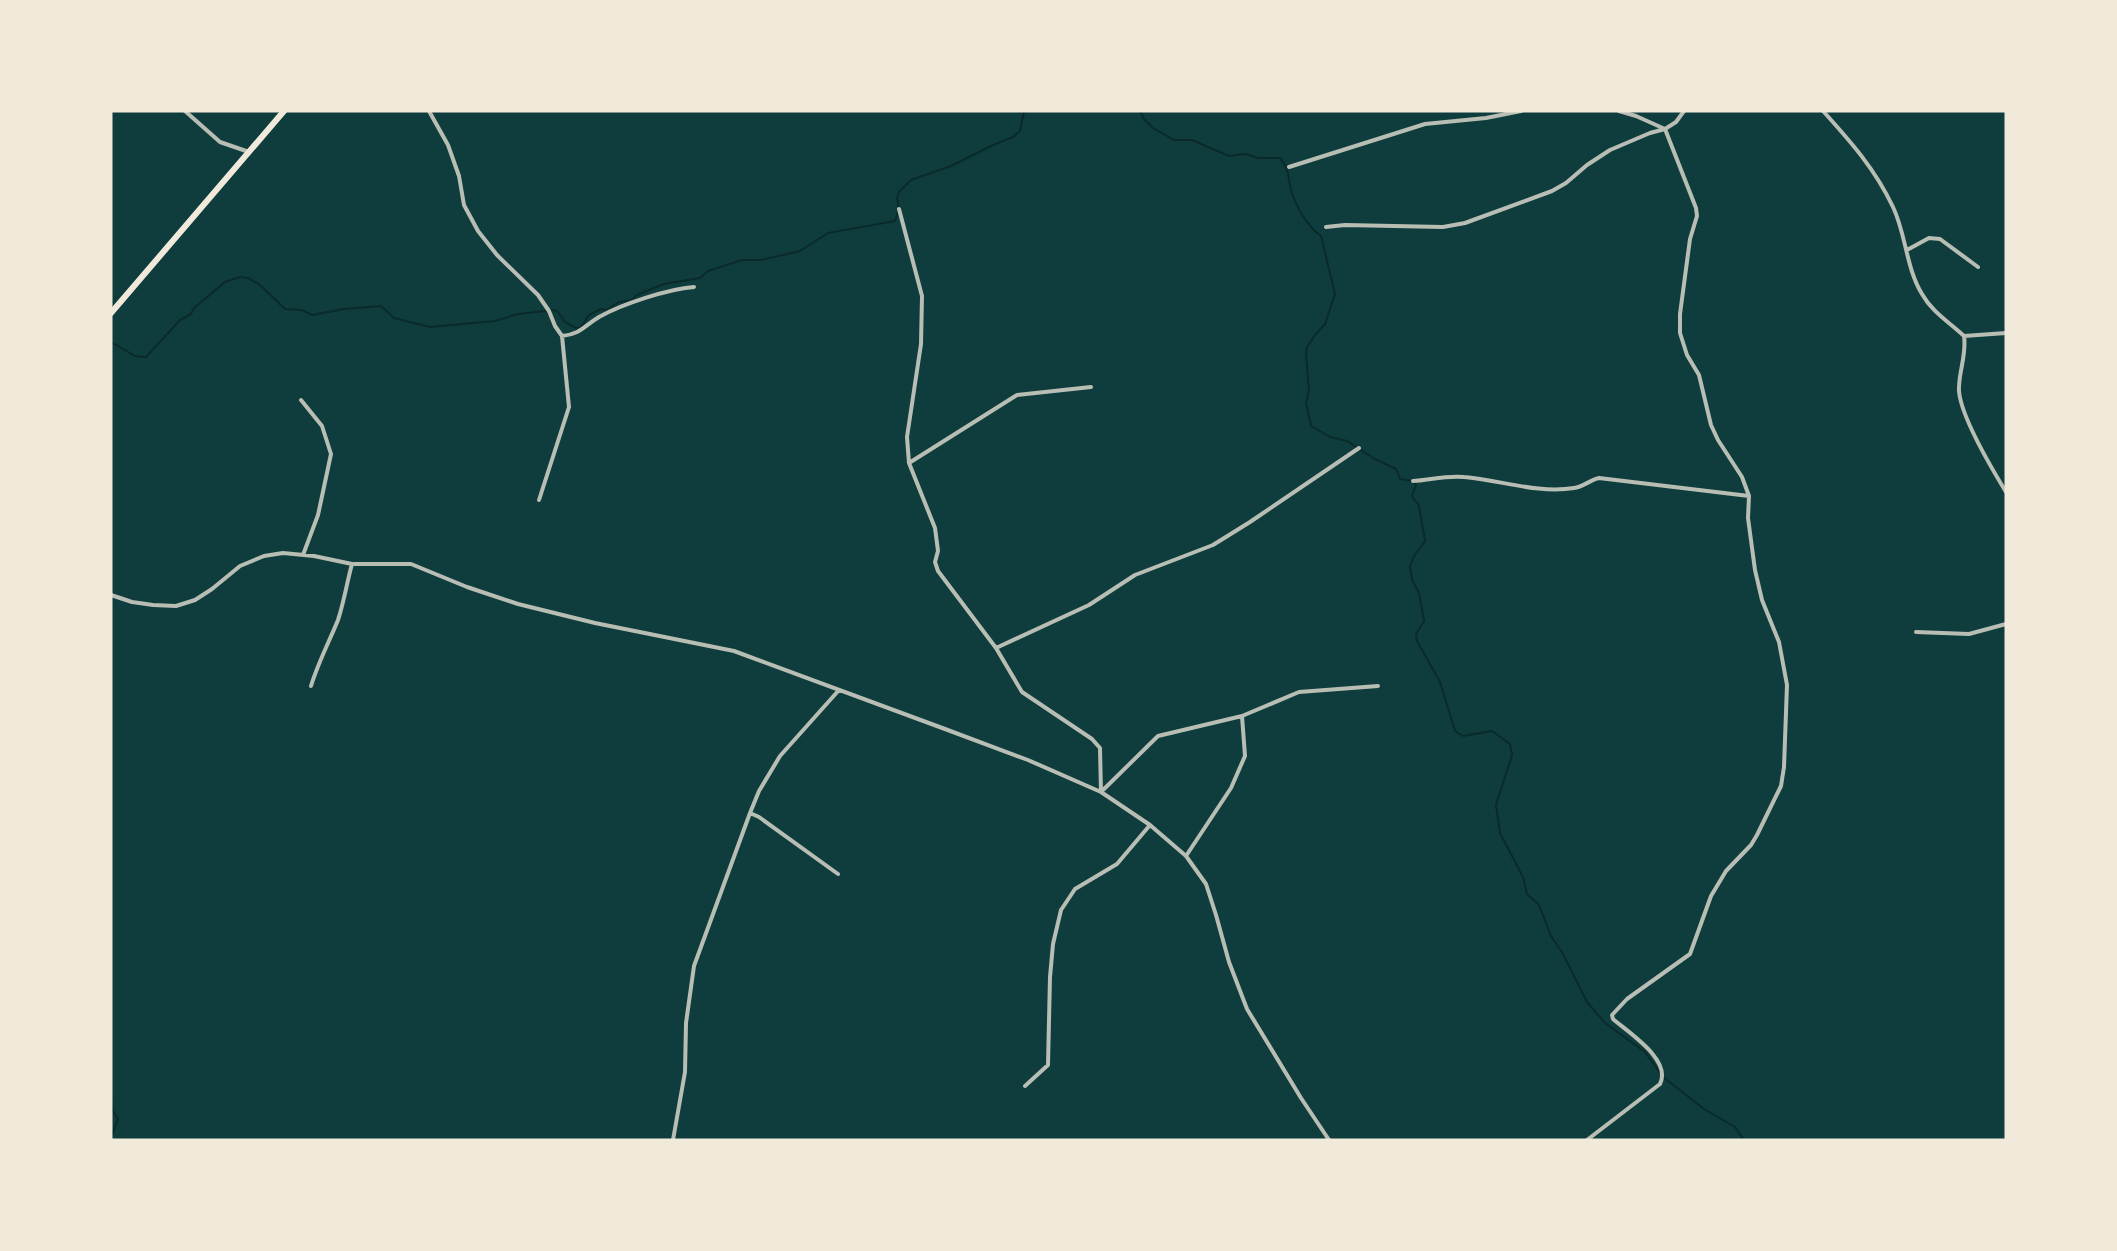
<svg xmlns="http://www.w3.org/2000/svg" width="2117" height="1251" viewBox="0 0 2117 1251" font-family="'Titillium Web',sans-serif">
<rect width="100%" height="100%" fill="#0f3d3e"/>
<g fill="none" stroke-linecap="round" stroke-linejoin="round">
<!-- stream -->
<path stroke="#0a2a2b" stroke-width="2" d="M1140,111l4,8 9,9 21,12h18l37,16 17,-2 11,4h23c9,10 8,20 11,32 5,17 16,36 30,46l14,58 -10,30 -10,11 -8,12 -1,7 3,37 -3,12 5,23 19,11 17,4 28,18 21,10 4,10 13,2 3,4 -4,11 7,10 6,35 -11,15 -4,10 2,14 7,13 5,28 -8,13 1,7 23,41 15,49 8,5 29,-5 18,13 2,11 -16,50 4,28 23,44 4,17 12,11 12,31 12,18 24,48 18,21 40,29 18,25 41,32 31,18 9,13
M111,342l24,14 11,1 34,-37 11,-6 3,-6 31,-26 15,-5 8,1 11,6 26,25 17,1 10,5 32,-6 37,-3 13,12 36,9 65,-6 23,-7 37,-4 4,3 6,9 11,6 5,-1 8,-12 12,-6 5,1 13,-8 12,-2 8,-6 25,-10 36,-6 8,-7 34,-11h19l39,-9 28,-18 67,-12 4,-12 -2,-11 2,-6 12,-12 40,-14 42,-21 20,-8 7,-6 4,-20
M111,1101l1,8 6,10 -7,19"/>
<!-- minor -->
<path stroke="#b8beb3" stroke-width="4" d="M185,111l35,31 29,10
M429,111l19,34 11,31 5,29 14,26 19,24 41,40 11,16 6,15 7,10c19,-2 22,-10 37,-19 23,-13 69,-28 95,-30
M1823,111c28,31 52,58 70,96 13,27 13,61 29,87 10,18 27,28 42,42l42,-3
M1289,167l136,-43 61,-6 35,-7
M899,209l23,87 -1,48 -14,93 2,26 26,65 3,23 -3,11 3,9 58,77 26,44 70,47 8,9 1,44 57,-56 84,-20 57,-24 79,-6
M1326,227l19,-2 98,2 22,-4 87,-32 14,-8 21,-18 23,-15 40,-17 15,-4 11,-7 8,-11
M1907,250l22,-12 11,1 38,28
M1964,336c3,19 -6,37 -5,55 2,26 33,78 47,101
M301,400l21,26 9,28 -13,61 -15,40
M909,463l108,-68 74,-8
M1413,481c16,-1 35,-6 51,-4 36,3 74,17 110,11 9,-1 16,-8 25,-10l150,18
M539,500l30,-93 -7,-71
M111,595l21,7 21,3 23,1 19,-6 17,-11 28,-23 24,-10 19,-3 31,3 38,8h59l56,23 51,17 77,19 139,28 211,78 83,31 73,32 49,33 36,31 20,28 10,31 13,47 18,47 54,89 28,42
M1916,632l53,2 37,-10
M996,648l93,-43 46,-30 78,-30 37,-23 109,-74
M311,686c7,-23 18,-44 27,-66 6,-18 9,-38 14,-56
M750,813l9,4 79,57
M1186,856l45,-68 14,-32 -3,-40
M1025,1086l23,-21 2,-88 3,-33 8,-34 14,-21 42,-25 33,-39
M673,1140l12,-68 1,-49 8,-57 56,-153 9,-22 21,-35 59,-66
M1587,1140l73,-56c12,-24 -31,-51 -47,-65l-1,-4 15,-16 63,-45 21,-58 15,-25 25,-26 6,-10 24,-49 3,-19 3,-82 -8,-43 -17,-42 -7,-30 -7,-52 1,-22 -7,-19 -24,-37 -7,-15 -12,-50 -12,-20 -7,-22v-19l10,-75 7,-23 -1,-8 -31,-79 -29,-13 -17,-5"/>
<!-- trunk -->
<path stroke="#f1e9da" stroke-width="6" d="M111,313l173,-202"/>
</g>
<!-- border -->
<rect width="2117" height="1251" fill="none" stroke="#f1e9da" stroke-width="225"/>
</svg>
